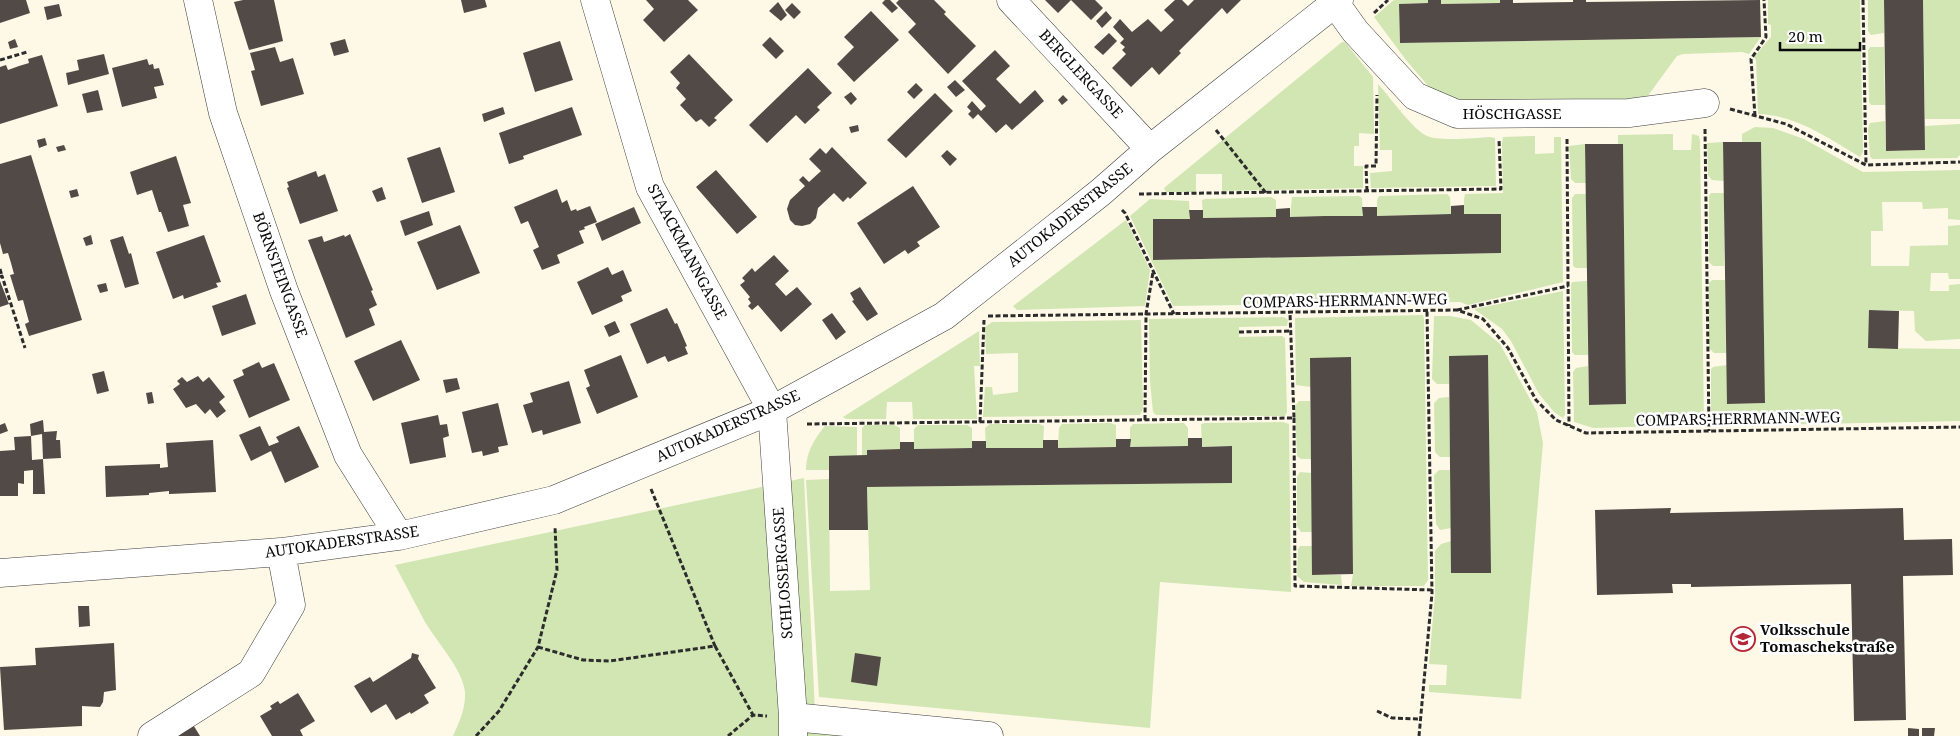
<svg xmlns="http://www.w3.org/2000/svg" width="1960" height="736" viewBox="0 0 1960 736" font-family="'Noto Serif',serif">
<rect width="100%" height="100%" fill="#fef8e7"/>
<!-- green -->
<path fill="#d1e6b3" d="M1394,0h34v3l-29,1 1,39 361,-6 -12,17 -7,-2 -59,2 -6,2 -30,41 -10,3 -179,1 -28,-13 -24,-28 -32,-43z
M1441,0h59v3l-59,1z
M1768,0h92l3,152 -3,5c-32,-19 -64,-42 -102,-43l-2,-54 -2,-3 17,-20v-12l-3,-1z
M1868,0h16v33l-13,2 -3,-4z
M1923,0h37v119h-35z
M1342,42h3l28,35 1,57 -15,-1v13h-5v20h9v22l-141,3v-17h-26v18h-30l-2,-4z
M1870,47h14l1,58h-14l-2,-3 -1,-52z
M1378,84c12,13 33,43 47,51 12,7 50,3 65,2l5,1 1,48 -125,2 -1,-15 22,-2v-21h-12z
M1885,121l1,30 39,-1v-24l35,-2v31l-3,3 -85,1 -2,-3 -2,-27 2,-6z
M1755,127l18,1 31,11 59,33 97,-2v50l-12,-1v-11l-25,1 -1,-7h-40l1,29h-12v35h38l1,-20 38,-1v-19l12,-1v54h-11l-1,-6h-17l-1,18h19v-6l11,-1v55l-34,2 -11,-10 -1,-20 -45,-1v38l91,1v72l-244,5 -5,-5v-52l2,-2 14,-2v39l38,-1 -4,-261h-19v-8z
M1673,134v16h18l1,-16 7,2 1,5 4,282 -3,2 -108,3 -19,-6 -1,-50 3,-4 12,-2 1,39 37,-1 -3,-260h-5v-9z
M1535,136v18l19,-1v-16h7l2,145 -95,23 -8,-3 -287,4 -43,-90 20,-17 39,2 1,18h-37l1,41 347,-7v-39h-37v-15l1,-5 38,-1 -1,-49 1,-7z
M1723,142l1,39 -12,-1 -4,-5 -1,-32z
M1585,144l1,39h-11l-4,-4 -2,-33z
M1711,193h13v73h-11l-4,-4v-66z
M1447,194l3,3 1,17 -74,2v-16l2,-4z
M1575,194h11l1,74h-11l-3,-2 -1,-68z
M1359,196l3,2 1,18 -73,1 2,-20z
M1271,197l5,3v17l-73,1 -1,-18 3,-1z
M1126,220l24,50 -5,36 -128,4 -4,-4z
M1712,280h13l1,73h-12l-5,-5v-65z
M1587,281l1,74h-13l-3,-3 -1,-67 1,-3z
M1563,291l2,124 -2,3 -9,-6 -15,-18 -28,-53 -9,-12 -28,-20z
M1423,315l1,4 4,261 -4,6h-73l2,-12 -2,-216h-40v29l-15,-2 -1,-67z
M1434,316h16l21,4 29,24 37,68 6,31 -22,256 -92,-7v-7h17l1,-20 -18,-1 6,-70v-43l6,-7 10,-3v32h39l-2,-217h-39v28h-12l-5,-5z
M1284,317l4,3 -1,6 -48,1v10l43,-1 3,2 2,74 -2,4 -129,-1 -3,-3 -3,-31 -1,-62z
M1141,320l2,89 -3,6 -157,2 2,-30h7l1,8 25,-3v-39l-32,1 -1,-27 7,-5z
M979,331l1,35h-6l3,53h-64l-1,-17h-25l-1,17h-40l-3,-2z
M1449,397l1,60h-10l-5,-5 -1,-49 5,-5z
M1299,401h11l1,58h-10l-4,-3 -2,-50z
M1283,422l6,2 2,168 -131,-10 -10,146 -331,-31 -13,-217 23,-1 1,112 40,-1 -3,-103 365,-4v-37l-30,1 -1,-23 4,-1z
M1110,423l6,2v22l-58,1 1,-20 3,-4z
M1184,423l4,5v18l-58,1v-19l3,-4z
M990,424h49l5,2 -1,22h-57l-1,-20z
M865,425h29l6,3v21l-33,1v5l-5,1v-28z
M918,425h49l5,3v20l-58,1v-20z
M825,426l32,1v29h-28v14h-23c0,-17 8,-31 19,-44z
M1439,470h11l1,58 -11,2 -4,-6 -2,-49z
M1300,472l12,1v59h-11l-4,-6v-49z
M804,478l12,255 26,3h-389c6,-13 13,-28 12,-44 -2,-22 -28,-50 -40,-70 -10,-19 -20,-38 -30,-57z
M1300,546h12v29h29l1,10 -38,-3 -7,-6 1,-27z"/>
<!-- building -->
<path fill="#524a46" d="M0,0h26l4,13 -30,10z
M243,0h31l9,41 -34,9 -15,-48z
M461,0h24l2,7 -23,6z
M646,0h42l10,10 -34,32 -21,-22 11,-11z
M885,0h5l8,8 -6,5 -10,-10z
M899,0h35l12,12 -2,2 32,32 -28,28 -40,-42 8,-8 -20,-21z
M1045,0h26l-13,13z
M1071,0h24l8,8 -12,12z
M1175,0h7l6,6 6,-6h47l-14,14 -5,-6 -43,43 2,2 -22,22 -7,-8 -21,20 -19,-19 14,-14 -4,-4 3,-3 -5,-4 4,-4 -11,-12 7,-8 12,13 16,-13 13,13 13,-12 -10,-10z
M1428,0h13v4l59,-1v-3h13v3l60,-1v-2h13v2l174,-2 1,37 -361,6 -1,-39 29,-1z
M1884,0h39l2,150 -39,1z
M778,2l9,13 -6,6 -12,-10z
M792,3l9,9 -7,7 -9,-9z
M59,4l3,12 -15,4 -3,-13z
M871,11l28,29 -45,42 -17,-18 17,-17 -10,-10z
M1106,11l6,7 -10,10 -6,-7z
M1109,33l8,8 -14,14 -9,-8z
M770,37l14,14 -8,8 -14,-14z
M15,39l3,8 -8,2 -2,-7z
M345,39l4,13 -15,4 -4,-13z
M560,41l13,39 -38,12 -12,-39z
M275,47l5,15 13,-4 11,36 -43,12 -10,-35 4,-1 -5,-17z
M995,50l15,16 -14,13 24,25 15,-14 9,11 -32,29 -6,-6 -10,9 -18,-19 -5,5 -5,-5 3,-3 -4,-4 5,-6 9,10 5,-5 -24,-25z
M104,54l5,20 -41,11 -2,-12 13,-3 -2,-10z
M689,54l44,46 -19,18 3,2 -8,7 -8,-8 -5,3 -16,-17 6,-6 -10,-11 4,-5 -10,-11z
M42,55l16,51 -58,18v-57l6,-2 2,5 11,-4 10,-3 -1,-4z
M147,59l2,6 4,-1 1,5 5,-1 5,17 -10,2 3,11 -35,9 -10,-39z
M808,68l24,25 -15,14 3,3 -15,14 -9,-9 -29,28 -18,-18z
M955,80l10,10 -9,7 -9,-10z
M916,83l7,7 -9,9 -7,-7z
M98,90l5,20 -16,3 -5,-19z
M851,92l6,7 -6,6 -7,-8z
M935,93l18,18 -47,47 -19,-18z
M1063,95l5,5 -6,5 -4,-5z
M503,107l2,7 -21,8 -2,-8z
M572,107l10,28 -59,21 1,3 -15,5 -10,-31z
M858,125l1,6 -8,2 -2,-6z
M45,138l2,7 -8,3 -2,-8z
M1723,142h38l4,261 -38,1z
M1585,144h38l3,260 -37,1z
M64,145l2,5 -8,2 -2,-5z
M440,147l15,45 -33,11 -15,-45z
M832,147l35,36 -17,16 -2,-2 -5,5 -9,-9 -16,15 -2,10 -6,6 -8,2 -7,-1 -5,-5 -3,-11 3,-9 15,-14 -6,-6 4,-4 6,6 12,-11 -12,-12 11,-11 6,6z
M947,150l10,9 -7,7 -9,-10z
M31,155l51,165 -53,16 -4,-12 4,-2 -6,-22 -5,1 -8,-26 4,-1 -3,-11 -3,-10 -5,1 -3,-11v-79z
M176,156l15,47 -8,2 6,21 -21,6 -7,-20h-2l-7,-22 -15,5 -7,-23z
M716,170l41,47 -20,17 -41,-47z
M316,171l2,6 7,-3 13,37 -38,13 -13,-36 2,-1 -2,-5z
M913,186l27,41 -23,15 3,4 -12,8 -3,-4 -21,14 -27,-41z
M382,187l4,12 -9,3 -5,-11z
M77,189l2,7 -8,2 -2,-7z
M557,189l5,14 5,-3 4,11 5,-2 1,2 13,-5 7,16 -13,5 1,2 -6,2 5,12 -27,12 3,8 -18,7 -9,-20 6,-3 -11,-26 -7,3 -7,-17z
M1464,205v9h37v39l-348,7v-41h37l-1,-9h14v8l73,-1v-8l14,-1v9l35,-1h38l-1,-9h15v9l74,-2v-8z
M634,207l7,16 -39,18 -7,-17z
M429,211l4,14 -28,11 -5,-15z
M460,225l20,48 -43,17 -20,-48z
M350,234l23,56 -2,1 6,14 -8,4 6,16 -29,13 -38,-98 14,-4 2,6 20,-7 1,2z
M91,235l2,9 -7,2 -3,-8z
M204,235l17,47 -5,1 2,4 -34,12 -1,-4 -10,4 -17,-47z
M123,236l6,18 2,-1 8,31 -14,4 -15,-48z
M774,255l15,16 -14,13 11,12 11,-9 15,17 -31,28 -23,-27 -6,5 -4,-4 3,-3 -3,-4 2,-2 -10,-12 5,-4 -3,-3 10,-10 3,4z
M608,267l4,8 11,-5 9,21 -11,5 2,5 -31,14 -15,-33z
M0,281l9,23 -9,3z
M106,283l2,8 -8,2 -3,-8z
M860,287l18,27 -11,7 -15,-20 2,-1 -4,-7z
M246,294l10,30 -34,12 -10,-30z
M667,308l8,16 2,-1 10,23 -2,1 3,7 -20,8 -3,-6 -18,8 -17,-40z
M1869,310l30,1 -1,38 -30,-1z
M832,313l14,19 -10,8 -14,-20z
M615,321l5,11 -11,5 -5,-11z
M401,340l19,40 -47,21 -19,-40z
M621,355l17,42 -41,17 -11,-26 4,-2 -6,-16z
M1488,355l3,218h-40l-2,-217z
M1351,357l2,217 -41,1 -2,-217z
M259,362l3,6 12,-5 16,37 -41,18 -16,-38 11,-5 -2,-5z
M104,371l5,20 -12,3 -5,-20z
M198,376l5,6 6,-5 16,20 -6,5 7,9 -9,7 -7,-9 -5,5 -9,-10 -10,4 -13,-19 7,-5 -3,-3 5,-4 5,5z
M457,378l3,11 -14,4 -3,-13z
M569,381l12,42 -38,12 -1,-5 -10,3 -9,-28 10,-3 -3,-9z
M152,392l2,11 -6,1 -2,-11z
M498,403l10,42 -10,2 1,5 -16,4 -1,-5 -10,2 -10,-41z
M438,415l2,10 7,-1 2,12 -6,2 3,19 -36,7 -9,-41z
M43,420l1,12 13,-1 -1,9h4l1,18 -18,1 -1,-25 -11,2 -1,-12z
M5,423l3,8 -8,3v-9z
M260,426l9,20 10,-4 -3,-5 23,-11 20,41 -34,16 -14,-32 -20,10 -12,-26z
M31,436l1,24 11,-1 2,35h-12v-24l-9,1v13l-6,-1v13h-18v-45l15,-1 -1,-13z
M1188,438h14v9l30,-1v37l-365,4 1,43h-39v-74l38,-1v-5l33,-1v-7h14v7l58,-1v-7h14v7h57v-8h15v8l58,-1v-8h15l-1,8 58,-1z
M213,440l3,52 -47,2v-3l-20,2v2l-43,2 -1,-31 55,-2v4l8,-1 -2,-24z
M1671,508l-1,5 233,-5 1,32 48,-1 1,36 -50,1 3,144 -52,1 -3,-137 -160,3v-3h-19l1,9 -76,2 -2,-85z
M78,606h11l1,20 -11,1z
M114,643l2,47 -12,2 -1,10 -3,5 -18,-1v20l-78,4 -4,-63 36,-2 -1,-17z
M412,653l7,2 -1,4 18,29 -12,7 5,8 -18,11 -1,-2 -14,8 -10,-16 -15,9 -17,-27 16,-9 3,5 38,-24z
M855,653l26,4 -4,29 -26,-4z
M298,693l17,28 -15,9 3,6h-31l-12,-20 12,-7 -2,-3 8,-5 2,3z
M192,723l8,13h-31z
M1908,728l11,1v7h-11z
M1922,728h13l-1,8h-12z"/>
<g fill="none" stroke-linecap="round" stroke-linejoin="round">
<defs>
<path id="minor" d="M198,0l25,113 61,178 64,164 51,81
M595,0l55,187 122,223 21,307v19
M1011,0l139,149
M1335,3l20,28 60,65 42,18 172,-1 76,-10
M0,573l281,-21 118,-16 155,-36 218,-90 172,-94 157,-124 49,-43 189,-149
M793,717l196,19
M152,736l99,-63 40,-68 -10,-53"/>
</defs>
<!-- minor casing -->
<use href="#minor" stroke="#3d3d3d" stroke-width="29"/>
<!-- path -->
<path stroke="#2c2c2c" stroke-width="3" stroke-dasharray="5 2.5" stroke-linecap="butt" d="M1863,0l3,165
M1374,13l14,-13
M0,60l27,-8
M1730,109l56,15 80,41 94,-3
M1755,116l-4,-57 15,-22 -2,-37
M1705,129l4,302
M1216,130l50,63
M1567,139l2,287
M1367,191l-1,-25h10l1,-71
M1139,194l362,-5 -2,-49
M1122,210l3,3 49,101
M0,269l2,7
M0,277l2,-1 23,72
M1457,310l111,-24
M988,316l469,-6 26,9 25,29 28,52 20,20 30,13 374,-6
M1239,332l52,-1
M1294,418l1,168 137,4
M1145,420l1,-106 7,-42
M980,422l4,-102
M807,424l487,-6 -4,-105
M651,489l64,157
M538,647l45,13 27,1 105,-15 38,69
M1377,711l15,7 28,1
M476,736l23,-25 39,-64 19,-77 -2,-43
M728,736l25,-21 14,1
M1419,736l13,-143 -5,-282"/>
<!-- minor -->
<use href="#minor" stroke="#fff" stroke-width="28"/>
</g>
<!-- icons -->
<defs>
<symbol id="school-ring" viewBox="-11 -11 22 22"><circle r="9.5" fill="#fff" stroke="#b42738" stroke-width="1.5"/><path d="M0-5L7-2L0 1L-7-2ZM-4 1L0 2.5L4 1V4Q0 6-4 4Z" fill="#b42738"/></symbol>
</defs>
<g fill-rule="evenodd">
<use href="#school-ring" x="1729" y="625" width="28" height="28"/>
</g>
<g text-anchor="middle" stroke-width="5" stroke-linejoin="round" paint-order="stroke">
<!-- street labels -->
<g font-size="15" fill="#0a0a0a" stroke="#fff">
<text transform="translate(1081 74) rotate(47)" y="5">BERGLERGASSE</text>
<text x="1512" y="119">HÖSCHGASSE</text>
<text transform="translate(1070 215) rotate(-39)" y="5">AUTOKADERSTRASSE</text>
<text transform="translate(687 252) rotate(62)" y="5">STAACKMANNGASSE</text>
<text transform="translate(280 275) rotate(70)" y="5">BÖRNSTEINGASSE</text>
<text transform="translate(1345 301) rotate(-1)" y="5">COMPARS-HERRMANN-WEG</text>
<text transform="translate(1738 419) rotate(-1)" y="5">COMPARS-HERRMANN-WEG</text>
<text transform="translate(728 426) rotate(-24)" y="5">AUTOKADERSTRASSE</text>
<text transform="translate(342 542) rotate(-8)" y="5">AUTOKADERSTRASSE</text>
<text transform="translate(783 573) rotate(-94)" y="5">SCHLOSSERGASSE</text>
</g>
<!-- poi labels -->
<g font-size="15" font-weight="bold" fill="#0a0a0a" stroke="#fff" text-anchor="start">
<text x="1760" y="635">Volksschule<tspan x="1760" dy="17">Tomaschekstraße</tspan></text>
</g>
</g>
<!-- scale -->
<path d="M1780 42v8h80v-8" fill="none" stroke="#0a0a0a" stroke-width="2.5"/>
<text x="1788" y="42" font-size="15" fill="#0a0a0a" stroke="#ffffff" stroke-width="4" paint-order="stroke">20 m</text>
</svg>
